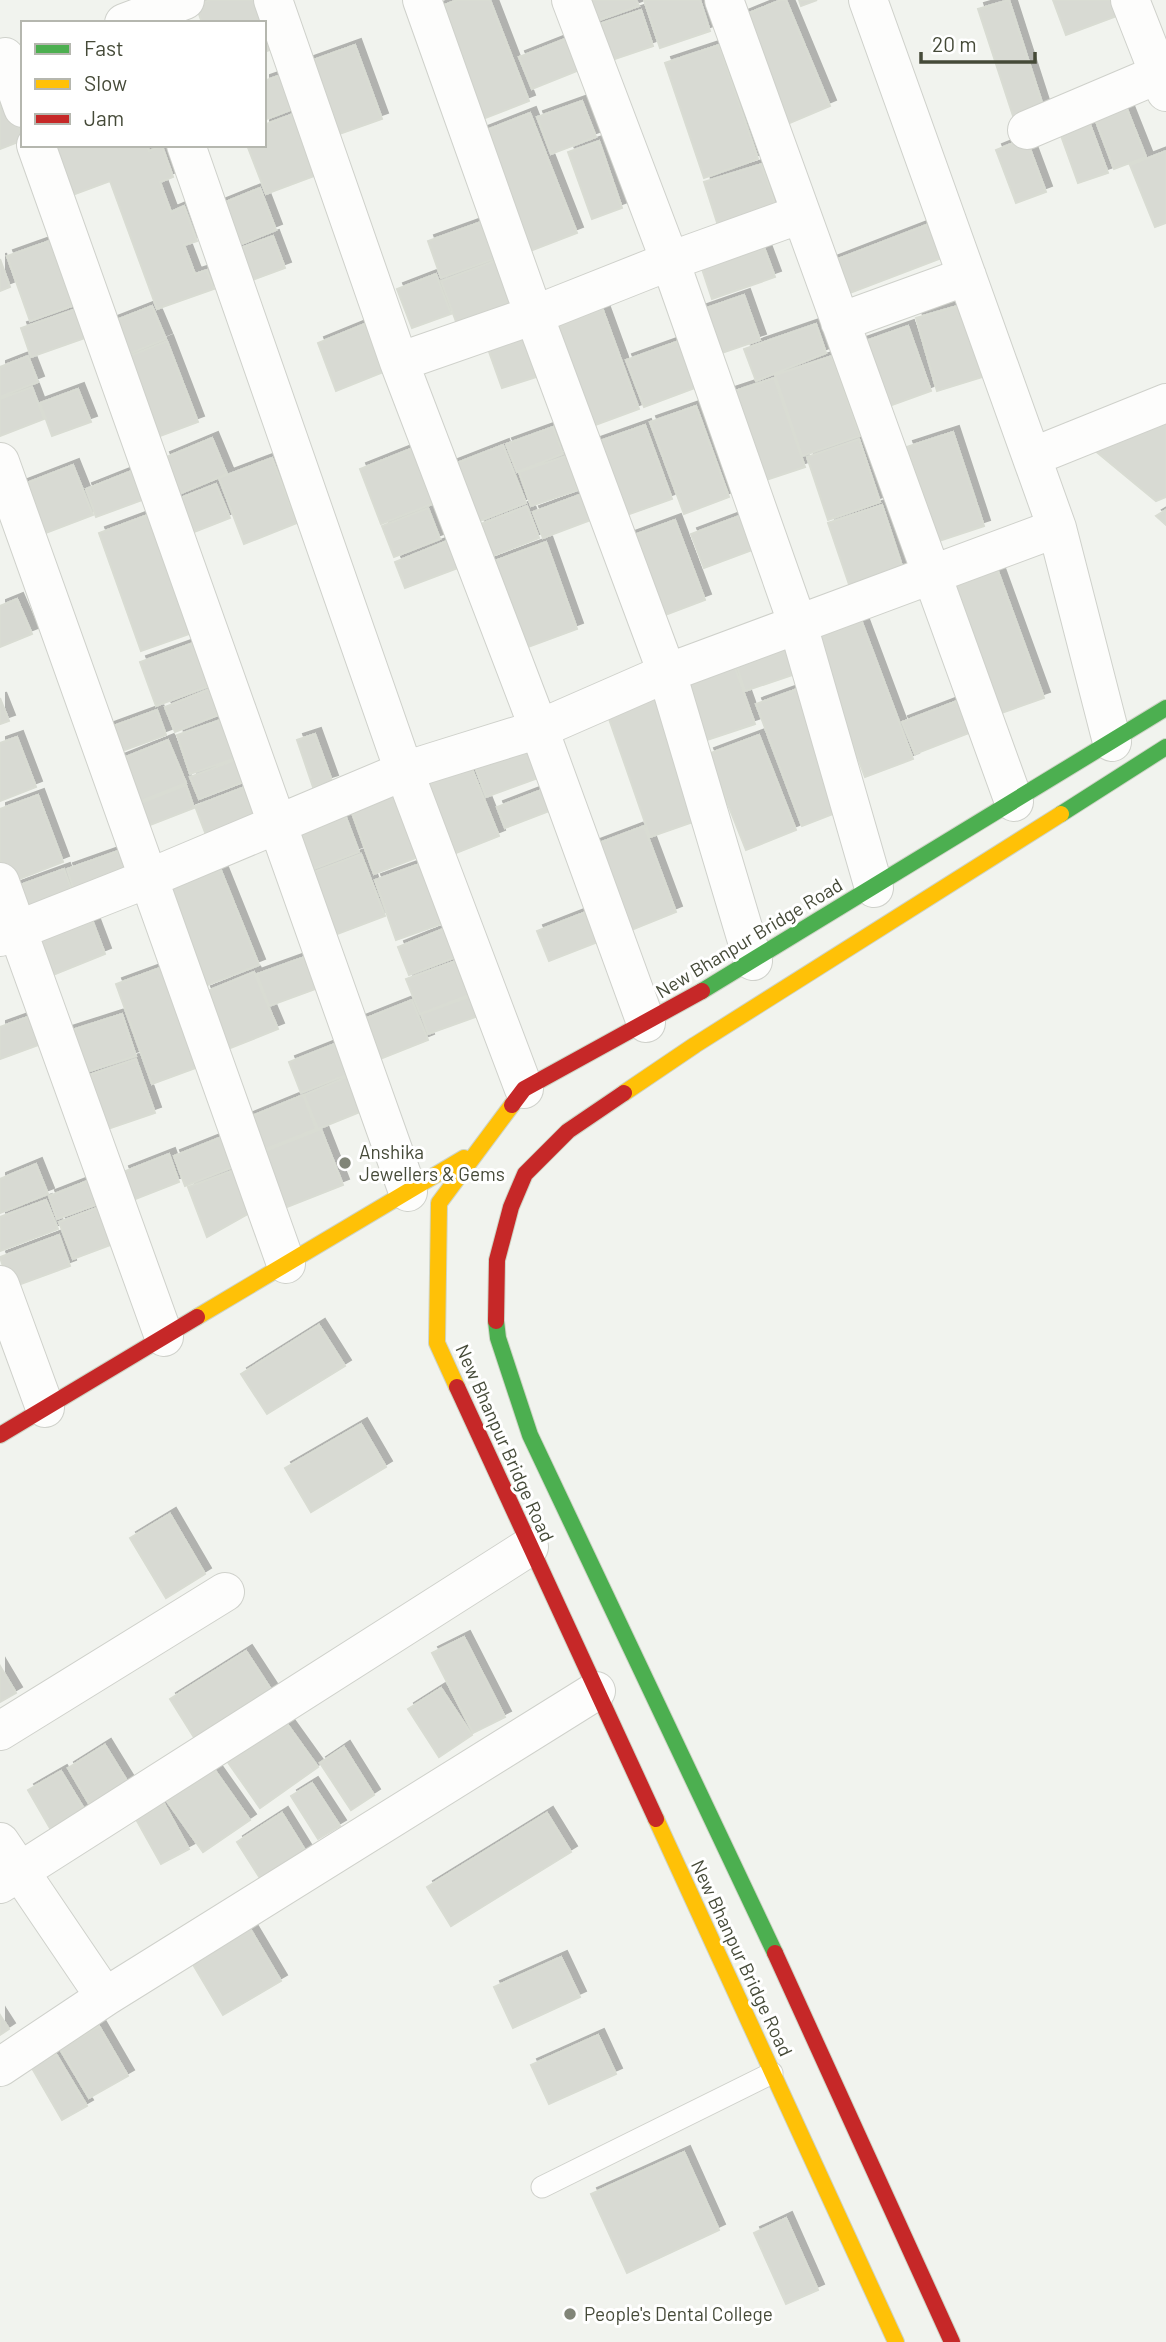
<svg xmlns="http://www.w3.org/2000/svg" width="1166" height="2342" viewBox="0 0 1166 2342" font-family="Barlow,sans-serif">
<defs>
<filter id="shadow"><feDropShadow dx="6" dy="-6" stdDeviation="0" flood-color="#0004"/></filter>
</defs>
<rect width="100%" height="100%" fill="#f1f3ee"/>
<!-- building -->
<path fill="#d8dad3" stroke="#d9dcd3" stroke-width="2" filter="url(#shadow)" d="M210,0h47l18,48 -11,4v-29h-62l-6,-18z
M457,0h33l39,101 -54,21 -43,-112z
M583,0h53l3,6 -48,17z
M644,0h56l10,31 -50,17z
M781,0h5l44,106 -52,22 -46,-108z
M799,0h18l-16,6z
M1009,0l37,115 -30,10 -38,-116z
M1053,0h58l6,16 -51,19z
M641,10l12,36 -47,16 -12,-36z
M570,37l12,32 -50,20 -13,-32z
M355,45l27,74 -54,19 -26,-74z
M719,45l39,114 -54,19 -39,-115z
M281,75l12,34 -29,11v-39z
M0,79l23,59v2l-23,9z
M582,101l14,36 -45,17 -14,-37z
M1125,104l21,53 -32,12 -20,-53z
M530,113l47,120 -52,20 -46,-120z
M293,114l24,61 -51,19 -19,-49h17v-20z
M1088,119l20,54 -30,10 -19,-53z
M1026,138l20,54 -30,11 -20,-53z
M599,141l23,67 -30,11 -24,-67z
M39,145h108l2,6 13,-5 11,31 -13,5 11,30 13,-6 13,35 -13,4 11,29 12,-4 7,19 -57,20 -47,-128 -51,19z
M1166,151v72l-11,4 -25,-62z
M762,164l18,55 -58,19 -18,-56z
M260,188l16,42 -47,19 -16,-42z
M481,222l13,37 -53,19 -13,-37z
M934,222l13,34 -105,40 -12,-34z
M273,236l12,32 -49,18 -12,-32z
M55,239l23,65 -48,17 -23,-65z
M762,242l13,35 -63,22 -12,-36z
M0,259l10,28 -10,4z
M497,260l20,55 -56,20 -20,-54z
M436,274l15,40 -39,14 -15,-39z
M744,295l16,45 -50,17 -15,-45z
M600,302l39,107 -49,18 -39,-107z
M961,305l21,72 -45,14 -21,-73z
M152,306l14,33 -52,21 -13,-34z
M79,308l9,29 -57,20 -10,-29z
M367,323l19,48 -50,20 -18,-48z
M816,324l10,29 -70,28 -12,-32z
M908,326l23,65 -50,18 -24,-65z
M521,334l15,43 -34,11 -15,-42z
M167,341l31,81 -54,20 -30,-80z
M679,341l16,47 -51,19 -18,-47z
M28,356l10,26 -38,15v-30z
M832,356l28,80 -58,20 -27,-81z
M774,378l31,89 -45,15 -31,-89z
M32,387l12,32 -44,17v-37z
M78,389l13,33 -39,14 -12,-33z
M696,406l33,91 -45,17 -34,-92z
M1166,419v78l-10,4 -63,-52z
M645,425l27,74 -51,18 -27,-74z
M553,427l10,27 -46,18 -11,-28z
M953,432l31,94 -45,15 -32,-94z
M212,438l15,36 -48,20 -15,-36z
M859,439l21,63 -52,18 -21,-63z
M503,445l23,58 -54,21 -23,-58z
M413,448l22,55 -54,21 -21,-55z
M566,456l12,34 -47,16 -12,-34z
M272,458l25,65 -53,21 -25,-66z
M73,465l20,50 -63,24 -19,-50z
M134,470l11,29 -49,18 -10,-28z
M216,484l14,34 -46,18 -14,-34z
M582,494l9,26 -48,18 -10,-26z
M882,505l25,76 -53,18 -26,-76z
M527,506l12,32 -49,19 -12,-32z
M428,508l12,31 -46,18 -12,-31z
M1166,510v15l-10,-9z
M153,513l42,119 -54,19 -42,-118z
M742,515l13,34 -51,19 -13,-34z
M675,520l30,80 -53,20 -29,-81z
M447,541l11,27 -53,20 -10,-26z
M546,542l31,87 -57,21 -31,-87z
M995,563l49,135 -57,20 -48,-135z
M17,599l15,35 -32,13v-41z
M857,609l56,150 -48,18 -56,-150z
M199,641l16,43 -59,22 -16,-44z
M788,643l10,30 -53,18 -10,-30z
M734,665l21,59 -54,18 -20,-58z
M217,686l11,25 -53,21 -10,-25z
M800,688l46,121 -44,17 -46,-122z
M656,696l43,124 -49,17 -43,-124z
M0,698l9,23 -9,3z
M957,701l12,32 -54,21 -13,-32z
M157,710l9,25 -52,19 -9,-25z
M229,717l13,39 -52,18 -13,-39z
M315,734l17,47 -19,6 -16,-47z
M759,735l37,95 -50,20 -38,-96z
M17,737l19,50 -36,14v-58z
M168,740l18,43 -50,20 -18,-43z
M528,740l13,37 -55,20 -13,-36z
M243,757l8,22 -52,20 -9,-22z
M470,764l29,72 -53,21 -29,-71z
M255,783l11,30 -60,22 -11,-29z
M186,785l8,23 -49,19 -9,-22z
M397,789l24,67 -47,18 -24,-67z
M544,789l8,21 -47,18 -8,-21z
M38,795l25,67 -54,21 -9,-24v-50z
M344,812l15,40 -53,20 -15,-40z
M644,826l32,86 -52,21 -33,-87z
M121,850l11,28 -56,19 -9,-28z
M361,854l24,62 -53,20 -24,-62z
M425,862l22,60 -51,18 -21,-60z
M218,863l41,102 -54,21 -40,-102z
M64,869l12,33 -56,20 -11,-33z
M88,909l17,45 -52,21 -18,-45z
M591,910l12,30 -54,21 -12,-30z
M448,927l11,29 -50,19 -11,-28z
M310,955l11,32 -52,19 -12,-32z
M461,959l13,34 -54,21 -14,-35z
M168,965l36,100 -52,19 -36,-100z
M254,972l24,57 -50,20 -23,-57z
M474,995l7,20 -53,19 -7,-20z
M412,1000l16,40 -63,25 -16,-40z
M122,1014l14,42 -62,20 -14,-42z
M33,1015l11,28 -44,16v-32z
M342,1041l12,31 -53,21 -12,-31z
M136,1059l19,54 -59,20 -19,-54z
M351,1075l14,35 -47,19 -14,-34z
M303,1095l13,34 -63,25 -13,-33z
M321,1129l22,56 -66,26 -22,-56z
M224,1136l12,30 -51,20 -11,-30z
M169,1154l10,28 -46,18 -10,-28z
M36,1164l12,30 -48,19v-34z
M237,1169l16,42 -46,26 -19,-50z
M100,1176l9,24 -52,19 -8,-23z
M46,1200l12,29 -58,22v-34z
M110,1203l14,37 -51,19 -14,-37z
M59,1235l11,31 -60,22 -10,-31z
M319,1325l26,41 -78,48 -26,-40z
M361,1424l25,43 -75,45 -26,-44z
M170,1514l35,60 -39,24 -36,-60z
M464,1637l41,80 -32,16 -41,-80z
M246,1651l28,43 -77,48 -27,-43z
M0,1666l16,27 -16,9z
M441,1688l31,47 -33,22 -31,-48z
M285,1721l33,46 -58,41 -33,-47z
M105,1745l27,44 -38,23 -26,-44z
M344,1747l30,48 -23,15 -31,-47z
M209,1762l41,58 -47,32 -41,-58z
M61,1771l28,46 -34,20 -27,-47z
M312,1783l28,43 -22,13 -27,-43z
M161,1798l28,51 -28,15 -28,-50z
M282,1813l26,42 -45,28 -26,-41z
M547,1813l24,39 -120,74 -24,-39z
M249,1927l32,54 -58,34 -32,-54z
M561,1957l19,40 -67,31 -19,-41z
M0,2015l9,14 -9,6z
M99,2026l29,50 -39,22 -29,-49z
M598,2035l18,39 -67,30 -18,-39z
M56,2054l31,52 -25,14 -30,-52z
M684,2152l35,78 -92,43 -36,-79z
M786,2218l32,72 -32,14 -32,-71z"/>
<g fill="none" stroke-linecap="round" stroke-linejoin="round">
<defs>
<path id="lane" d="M542,2187l230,-114"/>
<path id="street" d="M273,0l126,362 140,367 107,294
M422,0l112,315 133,358 86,288
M571,0l99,261 128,364 76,263
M724,0l290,802
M868,0l189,528 55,214
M1130,0l36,92
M124,23l61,-23
M5,57l18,51
M1027,130l139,-59
M36,145l372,1047
M186,145l218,626 120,318
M840,322l127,-46
M399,362l135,-47 136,-54 131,-47
M1032,457l134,-54
M0,462l286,802
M0,882l164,455
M0,937l147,-58 257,-108 135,-42 128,-56 390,-145
M0,1285l45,123
M0,1731l225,-139
M0,1842l105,155
M0,1884l529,-337
M0,2067l105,-70 491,-306"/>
<path id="fast" d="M1061,814l105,-67
M702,991l464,-283
M496,1321l2,17 32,97 245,518"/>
<path id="slow" d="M624,1093l71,-48 366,-231
M197,1317l267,-159
M457,1387l-20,-44 2,-140 73,-98
M656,1819l240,523"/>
<path id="jam" d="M512,1105l12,-16 178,-98
M496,1321l1,-61 14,-53 14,-33 43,-43 56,-38
M457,1387l199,432
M0,1435l197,-118
M775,1953l177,389"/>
</defs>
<!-- lane casing -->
<use href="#lane" stroke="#cfd1cb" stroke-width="23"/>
<!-- street casing -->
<use href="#street" stroke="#cfd1cb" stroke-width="40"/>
<!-- fast casing -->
<use href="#fast" stroke="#ced4c6" stroke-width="18"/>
<!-- slow casing -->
<use href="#slow" stroke="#ced4c6" stroke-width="18"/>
<!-- jam casing -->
<use href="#jam" stroke="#ced4c6" stroke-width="18"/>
<!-- lane -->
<use href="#lane" stroke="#fdfdfc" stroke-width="21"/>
<!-- street -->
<use href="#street" stroke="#fdfdfc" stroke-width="38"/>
<!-- fast -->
<use href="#fast" stroke="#4caf50" stroke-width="16"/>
<!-- slow -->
<use href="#slow" stroke="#ffc107" stroke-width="16"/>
<!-- jam -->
<use href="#jam" stroke="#c62828" stroke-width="16"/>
</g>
<!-- markers -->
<g fill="#818578" stroke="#fff" stroke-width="2.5">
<circle cx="345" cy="1163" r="7"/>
<circle cx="570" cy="2314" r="7"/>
</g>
<g text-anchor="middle" stroke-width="6" stroke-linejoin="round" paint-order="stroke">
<!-- street labels -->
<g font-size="19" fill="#454a38" stroke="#fff">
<text transform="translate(749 938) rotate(-31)" y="7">New Bhanpur Bridge Road</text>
<text transform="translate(505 1443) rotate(66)" y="7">New Bhanpur Bridge Road</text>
<text transform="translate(742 1958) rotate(65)" y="7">New Bhanpur Bridge Road</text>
</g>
<!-- poi labels -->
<g font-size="19" fill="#454a38" stroke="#fff" text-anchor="start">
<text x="359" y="1159">Anshika<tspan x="359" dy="22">Jewellers &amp; Gems</tspan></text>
<text x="584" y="2321">People's Dental College</text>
</g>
</g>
<!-- legend -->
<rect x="21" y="21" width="245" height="126" fill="#ffffff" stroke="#b5b7af" stroke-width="2"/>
<rect x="35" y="44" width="35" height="10" fill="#4caf50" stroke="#b5b7af" stroke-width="2"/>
<text x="84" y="56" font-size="21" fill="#454a38">Fast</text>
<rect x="35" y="79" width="35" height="10" fill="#ffc107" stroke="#b5b7af" stroke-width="2"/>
<text x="84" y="91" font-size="21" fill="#454a38">Slow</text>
<rect x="35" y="114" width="35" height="10" fill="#c62828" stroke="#b5b7af" stroke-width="2"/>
<text x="84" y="126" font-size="21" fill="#454a38">Jam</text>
<!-- scale -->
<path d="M921 52v10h114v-10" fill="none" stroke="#454a38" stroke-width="3.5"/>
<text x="932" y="52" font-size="21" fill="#454a38" stroke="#ffffff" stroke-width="5" paint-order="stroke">20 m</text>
</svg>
